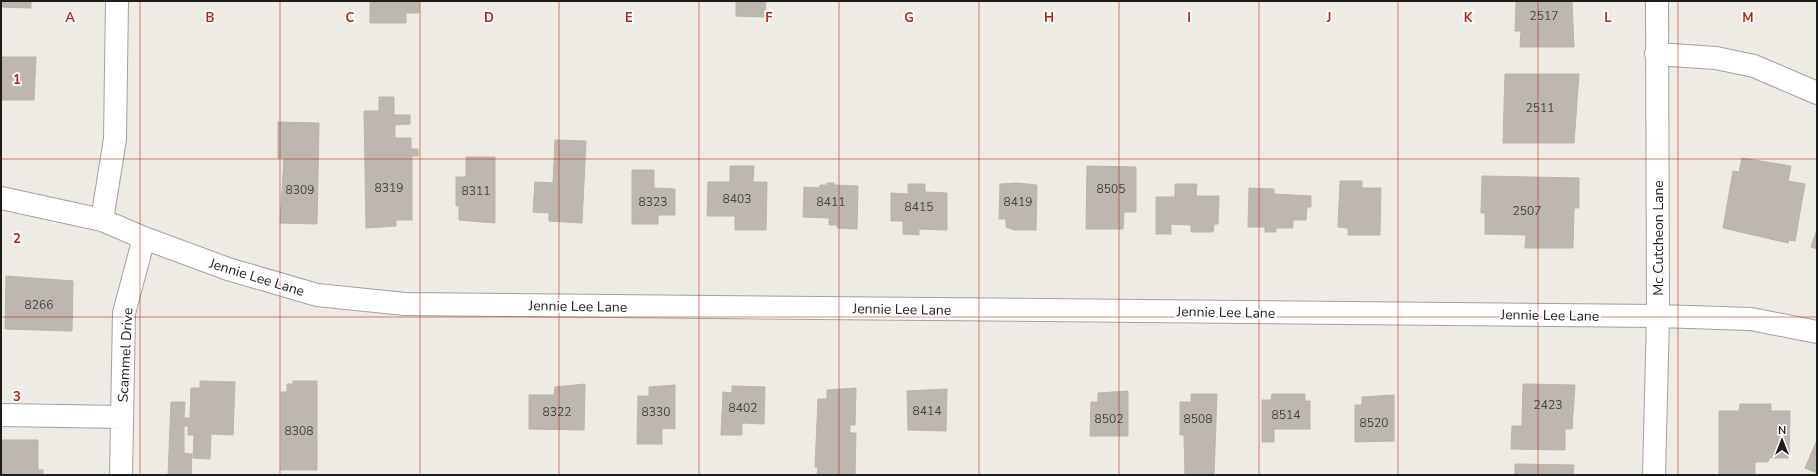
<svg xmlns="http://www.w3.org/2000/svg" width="1818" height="476" viewBox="0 0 1818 476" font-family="'Nunito Sans',sans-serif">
<rect width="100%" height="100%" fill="#edebe3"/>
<!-- building -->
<path fill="#bdb7b0" stroke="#beb3a7" d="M1,1h30v7l-30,-1z
M370,1h49v12h-13v10h-36z
M736,1h30l-1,16 -29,-1z
M1521,1h51l2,46h-54l1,-16h-6l1,-29z
M1,57h35l-2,43h-33z
M1505,74h74l-5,69h-71z
M379,97h15v18h16v9l-15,1v13h16v11h7v7h-6v64h-16v6l-30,2 -2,-117h15z
M278,122l41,1 -2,101 -37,-1 4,-65h-6z
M555,140l31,1 -4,82 -33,-2v-8l-16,-1 2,-30 18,1z
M466,157h29v66l-36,-3v-14h-3v-29h10z
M1742,158l49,8 -3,15 17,3 -10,57 -6,-1 -1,3 -65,-15 10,-57 6,1z
M730,166h24l-1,16h14l-1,48h-31v-14h-28l1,-34h22z
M1087,166l49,1v45h-12l-1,17h-37z
M632,170h22v18l21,1v26h-17v9h-26z
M1482,176l97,2v30h-5l-1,40h-48l1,-13 -41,-1v-21h-4z
M1340,181h22v7h19l-1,47h-32v-7l-10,-1z
M827,183h7v2l24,1 -1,43 -20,-1v-3h-8v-7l-26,-1 1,-30 15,1 1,-3h7z
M1017,183l20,2 -1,45h-22l-8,-3v-8h-7l1,-35z
M908,184h17v8l22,1v37l-28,-1v6l-16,-1v-13h-12v-28l17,1z
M1175,184h22l-1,12h23l-1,28h-4l-1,8h-22v-7l-20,-1v10h-15v-37h19z
M1249,188l25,1v5l37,2v11h-4l-1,13h-13v8h-17v4h-11v-5h-17z
M1817,229v20l-6,-2z
M6,276l67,5 -1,50 -67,-2z
M200,381l35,1 -2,53 -22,-1 -1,25 -17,-1 1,-23h-6v-9h-4v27l8,1 -1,21h-23l3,-73h14l-1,16h6l1,-30h9z
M293,381h24v89h-36v-78h6v-8h6z
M585,384l-1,46 -55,-1v-34h25l1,-8z
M1523,384l52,1 -3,44h-7v21l-54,-1 1,-23h10z
M675,385v44l-13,-1v16h-25l1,-48h11v-9z
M732,386l33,1 -1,37 -22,-1v12h-21l2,-43 9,1z
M856,388l-1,37h-5v8h6l-1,42h-38l1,-8h-3l3,-68h9v-9z
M947,389l-1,42 -38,-1 -1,-39z
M1128,391v45h-38l1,-34h7v-9z
M1191,394h26l-3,81h-29l-1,-40h-4v-33h11z
M1272,394h33v7h5v28h-36v13h-12v-42h9z
M1394,395v46l-39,1v-37h7v-8z
M1740,404h31v7h19l-1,47h-20l-1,4h-13v13h-36v-64h20z
M1,440h37v30h5v5h-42z
M1817,440v33l-12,-5z
M1515,464l59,1 -1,10h-58z"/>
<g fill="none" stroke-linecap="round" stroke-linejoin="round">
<defs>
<path id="minor" d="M1656,54l60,4 38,8 63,27
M1,198l101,22 42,18 84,31 89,26 88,9 1253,12 93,3 66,13
M102,220l13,-81 2,-138
M1,415l121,2
M121,475l3,-162 20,-75
M1654,475l4,-159 -1,-315"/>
</defs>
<!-- minor casing -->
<use href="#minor" stroke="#a1a1a1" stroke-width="24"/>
<!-- minor -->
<use href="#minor" stroke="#fff" stroke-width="22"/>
</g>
<!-- grid -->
<path fill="none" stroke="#bb210e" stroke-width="1" stroke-opacity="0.55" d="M140,1v474M280,1v474M420,1v474M559,1v474M699,1v474M839,1v474M979,1v474M1119,1v474M1259,1v474M1398,1v474M1538,1v474M1678,1v474M1,159h1816M1,317h1816"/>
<g text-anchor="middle" stroke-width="4" stroke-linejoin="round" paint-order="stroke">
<!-- number labels -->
<g font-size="12" fill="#454442">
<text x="1544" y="20">2517</text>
<text x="1540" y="112">2511</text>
<text x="389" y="192">8319</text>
<text x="1111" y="193">8505</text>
<text x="300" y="194">8309</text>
<text x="476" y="195">8311</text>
<text x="737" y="203">8403</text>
<text x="653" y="206">8323</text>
<text x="831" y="206">8411</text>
<text x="1018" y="206">8419</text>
<text x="919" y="211">8415</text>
<text x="1527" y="215">2507</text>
<text x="39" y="309">8266</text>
<text x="1548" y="409">2423</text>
<text x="743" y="412">8402</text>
<text x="927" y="415">8414</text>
<text x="557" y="416">8322</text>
<text x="656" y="416">8330</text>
<text x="1286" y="419">8514</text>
<text x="1109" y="423">8502</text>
<text x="1198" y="423">8508</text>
<text x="1374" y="427">8520</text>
<text x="299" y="435">8308</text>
</g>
<!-- street labels -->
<g font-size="14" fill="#1d1d1d" stroke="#fff">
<text transform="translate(1658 238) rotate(-90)" y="5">Mc Cutcheon Lane</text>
<text transform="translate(257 277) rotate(17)" y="5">Jennie Lee Lane</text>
<text transform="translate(578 306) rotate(1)" y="5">Jennie Lee Lane</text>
<text transform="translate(902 309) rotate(1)" y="5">Jennie Lee Lane</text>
<text transform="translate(1226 312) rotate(1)" y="5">Jennie Lee Lane</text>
<text transform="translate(1550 315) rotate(1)" y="5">Jennie Lee Lane</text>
<text transform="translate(125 355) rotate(-87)" y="5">Scammel Drive</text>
</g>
</g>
<g font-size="13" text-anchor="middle" font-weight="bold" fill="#bb210e" stroke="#fff" stroke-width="4" stroke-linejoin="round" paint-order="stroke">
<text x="70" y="22">A</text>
<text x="210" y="22">B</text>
<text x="350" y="22">C</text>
<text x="489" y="22">D</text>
<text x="629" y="22">E</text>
<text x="769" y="22">F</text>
<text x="909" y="22">G</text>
<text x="1049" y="22">H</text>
<text x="1189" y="22">I</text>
<text x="1329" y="22">J</text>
<text x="1468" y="22">K</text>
<text x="1608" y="22">L</text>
<text x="1748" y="22">M</text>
<text x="17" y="84">1</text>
<text x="17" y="243">2</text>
<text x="17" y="401">3</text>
</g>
<!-- border -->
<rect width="1818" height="476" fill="none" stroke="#1d1d1d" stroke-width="4"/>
<!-- north arrow -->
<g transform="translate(1782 440)" stroke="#ffffff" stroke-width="3" paint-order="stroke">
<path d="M0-3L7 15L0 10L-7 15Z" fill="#1d1d1d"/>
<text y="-6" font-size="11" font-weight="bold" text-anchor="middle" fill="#1d1d1d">N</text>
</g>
</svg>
